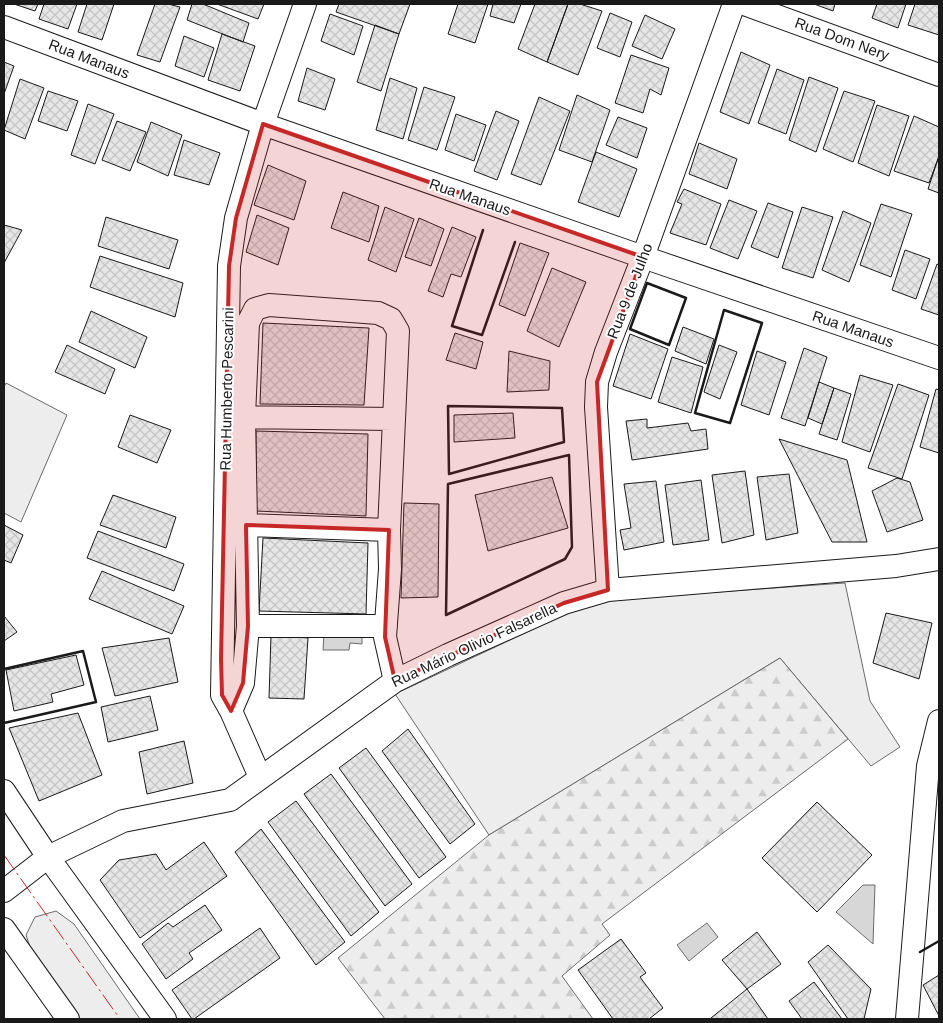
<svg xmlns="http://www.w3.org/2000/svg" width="943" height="1023" viewBox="0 0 943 1023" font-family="Helvetica,sans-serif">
<defs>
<pattern id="forest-firs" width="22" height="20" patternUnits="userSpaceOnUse" patternTransform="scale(1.25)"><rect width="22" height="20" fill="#ededed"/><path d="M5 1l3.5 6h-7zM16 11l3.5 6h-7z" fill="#cbcbcb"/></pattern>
<pattern id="building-cross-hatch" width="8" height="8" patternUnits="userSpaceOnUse" patternTransform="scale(1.25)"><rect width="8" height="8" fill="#e6e6e6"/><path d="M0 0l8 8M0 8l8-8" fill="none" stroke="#c5c5c5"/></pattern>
</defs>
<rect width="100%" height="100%" fill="#fff"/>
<!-- built -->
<path fill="#ededed" stroke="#6a6a6a" d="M6,383l61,32 -46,107 -17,-9v-126z
M845,583l25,118 30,46 -29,19 -91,-108 -291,177 -94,-141 175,-82 26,-8 22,-5z
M56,911l18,13 66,95h-61l-47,-66 -6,-18 9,-18z"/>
<!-- forest -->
<path fill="url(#forest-firs)" stroke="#6a6a6a" d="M780,658l68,81 -246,185 8,11 -48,41 31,43h-208l-47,-61 151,-123z"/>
<!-- water -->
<path fill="#d7d7d7" stroke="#6a6a6a" d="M324,634h38v10l-12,-1 -1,7h-26z
M863,885h12l-2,59 -37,-32z
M707,923l11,14 -29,24 -12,-16z"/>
<!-- building -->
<path fill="url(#building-cross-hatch)" stroke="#1a1a1a" d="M14,4h24l-3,7z
M44,4h33l-9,25 -29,-10z
M87,4h27l-12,36 -24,-8z
M155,4h13l12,3 -20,55 -23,-7z
M192,4h11l46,19 -6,19 -56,-22z
M217,4h47l-6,15z
M339,4h71l-11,30 -63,-22z
M458,4h30l-13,39 -27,-9z
M493,4h28l-7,19 -24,-7z
M535,4h33l-21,58 -29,-13z
M568,4h12l22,7 -24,64 -31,-13z
M814,4h21l-2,7z
M877,4h29l-8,24 -26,-10z
M915,4h24v31l-31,-10z
M610,13l22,9 -12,35 -23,-9z
M330,14l33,12 -9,29 -33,-14z
M645,15l30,14 -13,30 -30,-13z
M375,25l24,9 -18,57 -24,-9z
M222,34l33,12 -15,45 -32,-11z
M184,36l30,12 -10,29 -29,-11z
M741,52l29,13 -21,59 -29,-12z
M631,55l38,13 -8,27 -11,-6 -7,24 -28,-10z
M4,62l10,4 -10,28z
M307,68l28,11 -10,31 -27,-9z
M777,69l27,11 -18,54 -28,-11z
M809,77l29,11 -22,64 -27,-12z
M390,78l27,10 -14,51 -27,-9z
M20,79l24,9 -19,51 -21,-9z
M424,87l31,10 -18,53 -29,-10z
M48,91l30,10 -11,30 -29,-10z
M844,91l31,10 -22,61 -30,-13z
M577,95l33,15 -18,52 -33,-12z
M539,97l31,14 -29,74 -30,-11z
M88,104l26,10 -19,50 -24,-9z
M877,105l32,11 -20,60 -31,-13z
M496,111l23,10 -22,59 -23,-9z
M456,114l30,11 -12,36 -29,-11z
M914,116l25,11v29l-10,27 -35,-12z
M618,117l29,11 -10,30 -31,-13z
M117,121l29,11 -16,39 -28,-11z
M151,122l31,13 -14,41 -31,-14z
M184,140l36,13 -11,32 -35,-10z
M699,143l38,16 -10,30 -38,-15z
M596,152l41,17 -18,48 -41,-15z
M939,156v37l-11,-4z
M268,165l38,16 -12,39 -40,-15z
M684,189l37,15 -15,41 -36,-12 12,-29 -5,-2z
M343,192l36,14 -10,36 -38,-14z
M729,200l28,11 -19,48 -28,-11z
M768,203l25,9 -15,46 -27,-11z
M881,204l31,10 -21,63 -31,-12z
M385,207l29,12 -18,53 -28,-12z
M802,207l31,10 -20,61 -31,-10z
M843,211l28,12 -22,59 -27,-12z
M257,215l32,13 -11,37 -32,-13z
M106,217l72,23 -9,29 -71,-23z
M419,218l25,11 -13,37 -26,-9z
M4,225l18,5 -18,33z
M452,227l24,10 -15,40 -10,-3 -8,23 -15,-6z
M520,243l29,10 -24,63 -26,-11z
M905,250l25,9 -14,40 -24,-9z
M100,256l83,27 -8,34 -85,-30z
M937,264l2,1v50l-18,-6z
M552,268l34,14 -27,65 -32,-16z
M91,311l56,26 -12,31 -56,-26z
M263,323l106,5 -5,77 -104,-1z
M683,327l31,12 -8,25 -31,-13z
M455,333l28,9 -7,27 -30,-9z
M630,334l38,15 -17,50 -38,-13z
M67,345l48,24 -10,25 -50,-22z
M719,345l18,7 -17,47 -16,-7z
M804,348l23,9 -22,69 -24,-8z
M509,351l41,10 -1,29 -42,2z
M757,351l29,11 -17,53 -28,-10z
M672,357l31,10 -12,46 -33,-11z
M860,375l33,10 -23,67 -28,-10z
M819,382l15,6 -12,36 -14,-6z
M898,384l31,11 -27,84 -34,-11z
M834,388l17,6 -14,46 -18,-6z
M936,389l3,1v63l-19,-6z
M513,413l2,25 -61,4v-27z
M130,415l41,15 -14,33 -39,-16z
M647,419v9l41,-5 3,8 15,-2 2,20 -76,11 -6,-39z
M256,431l112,3 -2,82 -110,-5z
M779,439l68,21 20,82h-35z
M745,471l9,64 -32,8 -10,-68z
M789,474l9,59 -32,7 -9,-63z
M552,477l16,51 -80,23 -13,-56z
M897,478l13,4 13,38 -36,12 -15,-41z
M701,480l8,60 -36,5 -8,-60z
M656,481l8,61 -40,8 -4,-20 11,-2 -7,-44z
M113,495l63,22 -10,31 -66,-23z
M404,503l35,1 -1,93 -37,1z
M4,525l19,10 -12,28 -7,-3z
M98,531l86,33 -10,27 -87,-33z
M263,538l105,5 -2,71 -107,-3z
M102,571l82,35 -12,28 -83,-35z
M886,613l46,10 -13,56 -46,-16z
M4,616l13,16 -13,9z
M271,635l37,3 -4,61 -35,-1z
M169,638l9,44 -63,14 -13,-48z
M76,655l8,30 -33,9 2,8 -39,9 -8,-41z
M150,696l8,34 -50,12 -7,-35z
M78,713l24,62 -63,26 -30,-73z
M408,729l67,95 -25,20 -68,-93z
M184,741l9,42 -46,11 -8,-42z
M366,748l80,109 -27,21 -80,-110z
M331,774l81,110 -27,22 -81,-112z
M296,801l83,111 -28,24 -83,-114z
M817,802l55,53 -55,57 -55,-54z
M261,829l84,113 -29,23 -81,-113z
M204,842l23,34 -87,62 -40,-58 19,-20 37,-6 10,16z
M205,905l17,25 -33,23 4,6 -27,20 -24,-35 26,-21 5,4z
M260,928l20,30 -86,61h-2l-20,-29z
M757,932l24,32 -34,25 -25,-29z
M621,939l25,34 -6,4 23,31 -14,11h-36l-35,-49z
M828,945l43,44 -7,30h-16l-40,-57z
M939,975v41l-16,-31z
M814,982l28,37h-40l-13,-18z
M747,989l21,30h-56l-1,-1z"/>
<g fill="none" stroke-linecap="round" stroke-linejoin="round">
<defs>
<path id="minor" d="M744,4l195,71
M4,27l259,97 380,133 296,101
M244,417l149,2
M246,525l143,5
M608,590l-12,-183 1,-25 9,-30 37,-95 91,-253
M248,626h138
M231,711l12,-28 5,-57 -4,-209 4,-94 7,-14 14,-4 109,8 13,6 7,12 -9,199 1,39 -5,68 10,44
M260,777l-29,-66 -9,-16 7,-429 7,-48 27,-94 42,-120
M4,791l44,66 117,162
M4,891l44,-34 75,-36 107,-21 165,-119 53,-26 116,-52 44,-13 288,-24 43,-7
M4,929l64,90
M907,1019l21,-253 11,-45"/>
</defs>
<!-- minor casing -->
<use href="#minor" stroke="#1a1a1a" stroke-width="24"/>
<!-- minor -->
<use href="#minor" stroke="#fff" stroke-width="22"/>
<!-- wall -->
<path stroke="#1a1a1a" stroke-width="2.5" d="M483,230l-31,96 30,9 33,-93
M647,283l39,15 -17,47 -39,-16z
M724,310l38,13 -32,100 -35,-10z
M448,406l114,2 2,34 -115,32z
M569,455l3,92 -7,12 -119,56 2,-131z
M4,669l79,-18 13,51 -92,21
M920,952l19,-11"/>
<!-- power -->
<path stroke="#c62828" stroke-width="1" stroke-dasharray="18 4 2.5 4" stroke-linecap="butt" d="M4,855l116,164"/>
</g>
<!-- marked area -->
<path fill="#c62828" fill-opacity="0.2" stroke="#c62828" stroke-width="4" stroke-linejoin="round" d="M263,124l380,133 -46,125 11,208 -44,13 -169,78 -10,-44 4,-107 -143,-5 2,101 -5,57 -12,28 -9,-16 -1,-36 8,-393 7,-48z"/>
<g text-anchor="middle" stroke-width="4" stroke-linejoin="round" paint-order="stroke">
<!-- street labels -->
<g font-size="15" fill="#1a1a1a" stroke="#fff">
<text transform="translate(842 39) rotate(20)" y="5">Rua Dom Nery</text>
<text transform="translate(89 59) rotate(21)" y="5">Rua Manaus</text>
<text transform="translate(470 197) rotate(19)" y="5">Rua Manaus</text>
<text transform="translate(630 291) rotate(-69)" y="5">Rua 9 de Julho</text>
<text transform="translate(853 329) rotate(19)" y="5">Rua Manaus</text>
<text transform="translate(227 389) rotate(-89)" y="5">Rua Humberto Pescarini</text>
<text transform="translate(474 645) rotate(-25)" y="5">Rua Mário Olivio Falsarella</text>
</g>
</g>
<!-- border -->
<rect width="943" height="1023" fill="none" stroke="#1a1a1a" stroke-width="10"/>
</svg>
